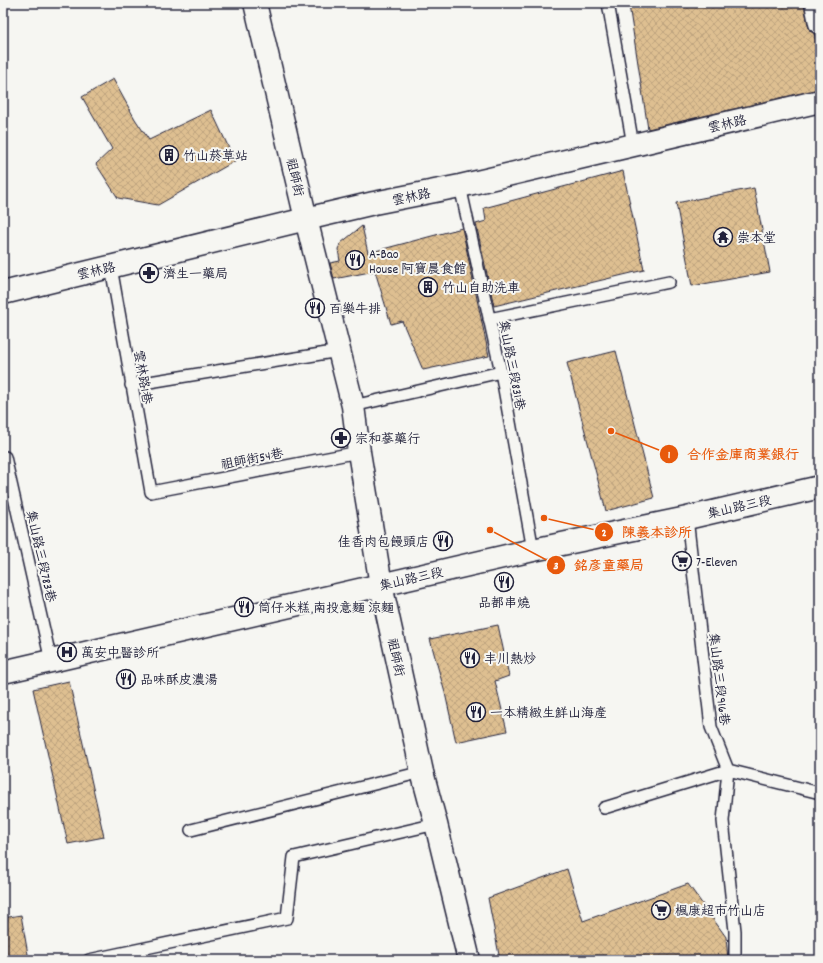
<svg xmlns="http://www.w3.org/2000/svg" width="823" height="963" viewBox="0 0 823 963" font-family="Dekko,'LXGW WenKai TC',sans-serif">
<defs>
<pattern id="building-cross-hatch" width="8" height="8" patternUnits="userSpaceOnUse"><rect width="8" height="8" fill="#debf91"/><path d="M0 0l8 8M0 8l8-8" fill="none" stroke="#bea47e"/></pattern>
</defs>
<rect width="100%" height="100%" fill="#f6f6f2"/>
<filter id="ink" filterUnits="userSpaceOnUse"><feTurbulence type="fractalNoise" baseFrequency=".025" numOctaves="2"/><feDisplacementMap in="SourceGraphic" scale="8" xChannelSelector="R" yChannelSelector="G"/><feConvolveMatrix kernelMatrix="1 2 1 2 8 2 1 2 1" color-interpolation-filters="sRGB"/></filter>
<g filter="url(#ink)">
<!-- building -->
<path fill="url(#building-cross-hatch)" stroke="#22223b" d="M641,3h163l4,22 2,6 4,2 6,27v29l-172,40 -19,-124z
M113,79l22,40 14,21 62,-30 24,51 -77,44 -40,-7 -22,-34 16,-15 -30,-52z
M623,171l21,99 -150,36 -18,-82 10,-3 -2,-13z
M754,188l16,84 -78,14 -16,-83z
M362,226l6,27 94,-25 27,128 -66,14 -21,-49 -11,3 -16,-53 -41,8 -4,-16 10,-2 -2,-12 3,-6z
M616,351l38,147 -48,13 -39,-148z
M498,625l11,51 -14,5 12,50 -51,11 -11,-49 -15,-54z
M69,681l35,156 -36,7 -35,-155z
M567,869l16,52 105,-37 38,53 2,23h-228l-12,-62z
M21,915l8,45h-26v-42z"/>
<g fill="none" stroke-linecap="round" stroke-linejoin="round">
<defs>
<path id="lane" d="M608,3l25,142
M460,186l41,186 32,178
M111,267l40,225 208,-40
M489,319l180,-37
M131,385l208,-34
M353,406l148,-34
M5,457l46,204
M687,518l24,209 17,43 -5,51 12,110v29
M604,808l124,-38 92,23
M191,830l231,-58
M89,960l198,-42 7,-61 142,-33"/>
<path id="street" d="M255,3l51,216 47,187 6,46 22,133 41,187 14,52 33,136
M816,3l4,20
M3,293l303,-74 68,-16 86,-17 360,-85
M3,672l530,-122 154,-32 133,-31"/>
</defs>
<!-- lane casing -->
<use href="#lane" stroke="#22223b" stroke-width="14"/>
<!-- street casing -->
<use href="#street" stroke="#22223b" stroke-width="25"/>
<!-- lane -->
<use href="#lane" stroke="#f6f6f2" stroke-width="11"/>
<!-- street -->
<use href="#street" stroke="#f6f6f2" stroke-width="22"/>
</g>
</g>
<!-- icons -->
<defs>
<symbol id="building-ring" viewBox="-11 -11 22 22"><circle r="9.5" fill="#f6f6f2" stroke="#22223b" stroke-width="1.5"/><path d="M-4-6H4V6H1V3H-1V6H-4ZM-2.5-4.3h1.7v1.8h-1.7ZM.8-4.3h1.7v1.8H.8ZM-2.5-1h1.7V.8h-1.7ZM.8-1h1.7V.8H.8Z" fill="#22223b"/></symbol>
<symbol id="temple-ring" viewBox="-11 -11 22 22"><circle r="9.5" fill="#f6f6f2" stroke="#22223b" stroke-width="1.5"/><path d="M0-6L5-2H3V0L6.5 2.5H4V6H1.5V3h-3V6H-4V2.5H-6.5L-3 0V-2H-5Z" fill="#22223b"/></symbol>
<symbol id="restaurant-ring" viewBox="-11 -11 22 22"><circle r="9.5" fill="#f6f6f2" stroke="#22223b" stroke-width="1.5"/><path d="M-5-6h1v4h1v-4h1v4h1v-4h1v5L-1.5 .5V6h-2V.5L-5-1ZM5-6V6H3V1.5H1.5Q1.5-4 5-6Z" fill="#22223b"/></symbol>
<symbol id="pharmacy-ring" viewBox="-11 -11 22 22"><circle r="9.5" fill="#f6f6f2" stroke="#22223b" stroke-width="1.5"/><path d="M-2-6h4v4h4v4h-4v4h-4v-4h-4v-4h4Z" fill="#22223b"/></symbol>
<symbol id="supermarket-ring" viewBox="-11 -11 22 22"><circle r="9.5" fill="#f6f6f2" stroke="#22223b" stroke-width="1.5"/><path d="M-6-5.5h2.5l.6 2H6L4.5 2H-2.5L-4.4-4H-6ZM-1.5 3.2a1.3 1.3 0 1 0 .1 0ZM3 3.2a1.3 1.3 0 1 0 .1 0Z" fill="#22223b"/></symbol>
<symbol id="hospital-ring" viewBox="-11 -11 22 22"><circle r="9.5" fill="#f6f6f2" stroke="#22223b" stroke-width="1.5"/><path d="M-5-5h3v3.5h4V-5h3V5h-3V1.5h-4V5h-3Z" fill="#22223b"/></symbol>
</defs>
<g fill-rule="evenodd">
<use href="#building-ring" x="158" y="144" width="22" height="22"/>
<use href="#temple-ring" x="712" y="226" width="22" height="22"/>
<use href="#restaurant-ring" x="344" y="249" width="22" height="22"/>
<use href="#pharmacy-ring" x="138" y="262" width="22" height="22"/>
<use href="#building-ring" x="417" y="276" width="22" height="22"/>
<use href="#restaurant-ring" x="304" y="297" width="22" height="22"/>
<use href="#pharmacy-ring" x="330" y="427" width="22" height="22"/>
<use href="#restaurant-ring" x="432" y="530" width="22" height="22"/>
<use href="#supermarket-ring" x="671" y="550" width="22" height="22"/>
<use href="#restaurant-ring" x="493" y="571" width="22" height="22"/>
<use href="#restaurant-ring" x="233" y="596" width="22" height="22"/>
<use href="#hospital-ring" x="56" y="641" width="22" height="22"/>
<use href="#restaurant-ring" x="459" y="647" width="22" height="22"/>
<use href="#restaurant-ring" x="115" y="668" width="22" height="22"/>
<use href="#restaurant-ring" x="465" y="701" width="22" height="22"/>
<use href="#supermarket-ring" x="650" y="899" width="22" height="22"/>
</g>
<g text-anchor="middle" stroke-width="4" stroke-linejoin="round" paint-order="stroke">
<!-- street labels -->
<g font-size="13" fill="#22223b" stroke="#f6f6f2">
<text transform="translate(727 123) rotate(-13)" y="5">雲林路</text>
<text transform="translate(296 177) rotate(77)" y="5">祖師街</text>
<text transform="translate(411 196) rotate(-12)" y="5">雲林路</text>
<text transform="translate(96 270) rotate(-13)" y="5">雲林路</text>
<text transform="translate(513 365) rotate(79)" y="5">集山路三段831巷</text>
<text transform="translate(144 377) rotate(80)" y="5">雲林路1巷</text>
<text transform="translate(252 458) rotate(-11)" y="5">祖師街54巷</text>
<text transform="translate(739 506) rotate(-13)" y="5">集山路三段</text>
<text transform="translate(42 556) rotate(77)" y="5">集山路三段783巷</text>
<text transform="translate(411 578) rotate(-13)" y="5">集山路三段</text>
<text transform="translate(397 657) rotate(78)" y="5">祖師街</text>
<text transform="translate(720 679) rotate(83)" y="5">集山路三段916巷</text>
</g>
<!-- poi labels -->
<g font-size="13" fill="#22223b" stroke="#f6f6f2" text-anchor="start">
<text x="183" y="160">竹山菸草站</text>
<text x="737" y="242">崇本堂</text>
<text x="369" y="258">A-Bao<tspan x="369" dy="15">House 阿寶晨食館</tspan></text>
<text x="163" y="278">濟生一藥局</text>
<text x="442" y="292">竹山自助洗車</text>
<text x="329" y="313">百樂牛排</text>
<text x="355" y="443">宗和蔘藥行</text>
<text x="429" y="546" text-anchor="end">佳香肉包饅頭店</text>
<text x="696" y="566">7-Eleven</text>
<text x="504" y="607" text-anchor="middle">品都串燒</text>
<text x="258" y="612">筒仔米糕 南投意麵 涼麵</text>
<text x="81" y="657">萬安中醫診所</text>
<text x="484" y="663">丰川熱炒</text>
<text x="140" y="684">品味酥皮濃湯</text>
<text x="490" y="717">一本精緻生鮮山海產</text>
<text x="675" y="915">楓康超市竹山店</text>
</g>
</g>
<!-- callouts -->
<path fill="none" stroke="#e8590c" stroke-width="1.5" d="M611 431L669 454M544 518L604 532M490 530L556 565"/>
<g fill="#e8590c" stroke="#f6f6f2" stroke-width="1.5">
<circle cx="611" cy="431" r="4"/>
<circle cx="544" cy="518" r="4"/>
<circle cx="490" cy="530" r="4"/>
<circle cx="669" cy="454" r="10"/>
<circle cx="604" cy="532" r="10"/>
<circle cx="556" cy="565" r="10"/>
</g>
<g font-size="12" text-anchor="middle" font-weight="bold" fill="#fff">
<text x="669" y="458">1</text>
<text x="604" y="536">2</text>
<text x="556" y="569">3</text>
</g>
<g font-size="14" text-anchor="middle" font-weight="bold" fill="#e8590c" stroke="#f6f6f2" stroke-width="4" stroke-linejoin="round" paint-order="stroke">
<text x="743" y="459">合作金庫商業銀行</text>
<text x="657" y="537">陳義本診所</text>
<text x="609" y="570">銘彥童藥局</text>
</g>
<!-- margin -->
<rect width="823" height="963" fill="none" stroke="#f6f6f2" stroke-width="16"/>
<rect x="8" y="8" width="807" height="947" fill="none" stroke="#22223b" stroke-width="1.5" filter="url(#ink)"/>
</svg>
